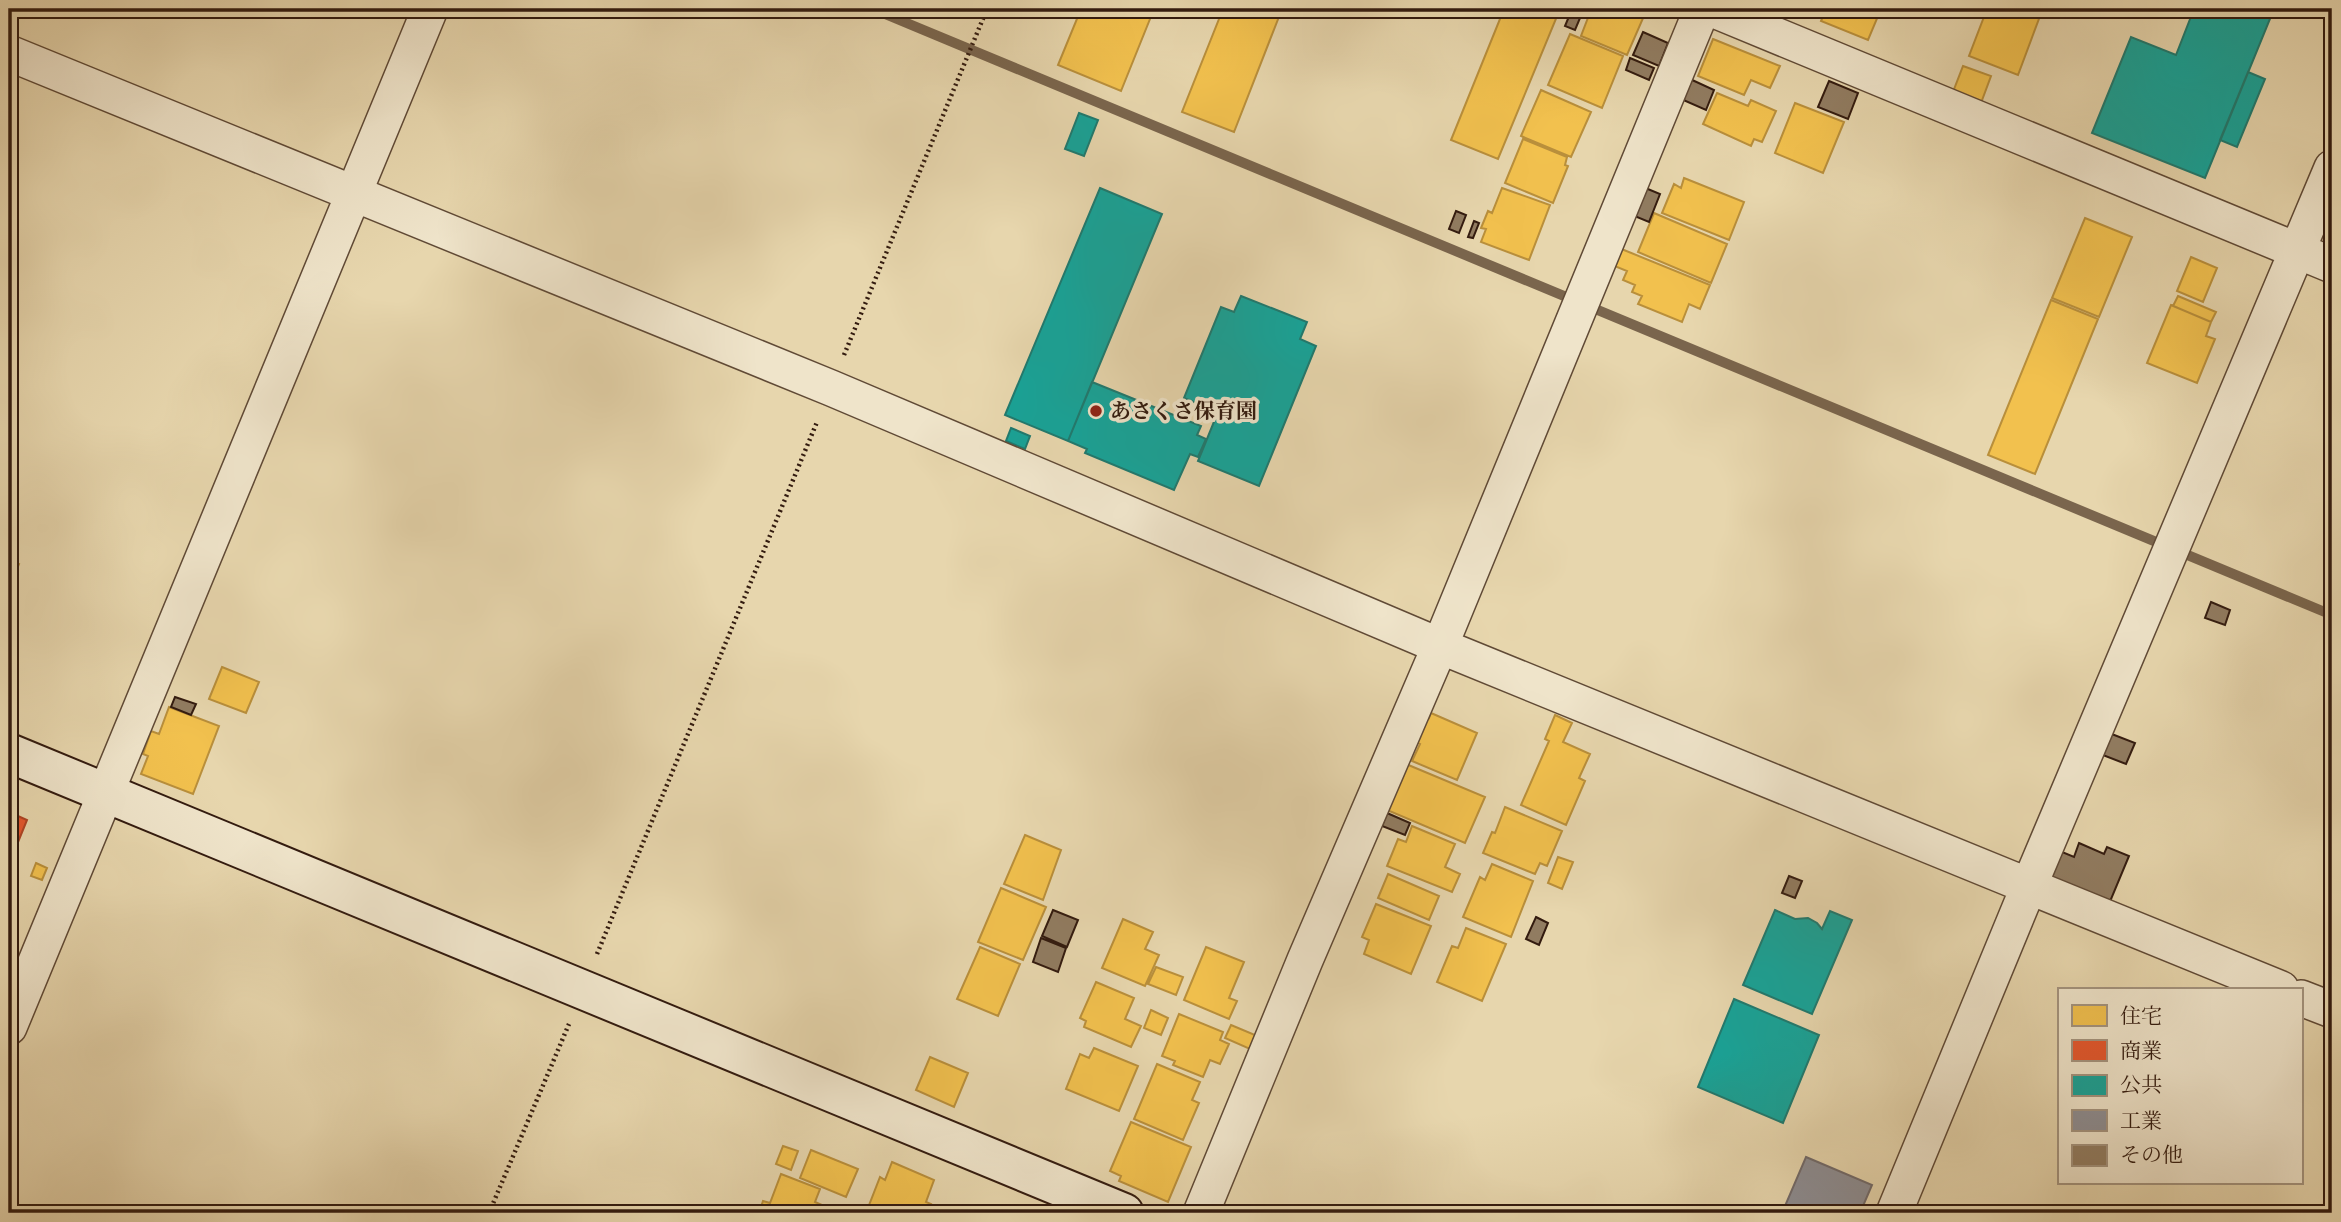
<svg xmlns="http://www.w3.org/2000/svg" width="2341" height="1222" viewBox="0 0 2341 1222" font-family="'Old Standard TT','Noto Serif JP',serif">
<rect width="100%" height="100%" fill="#e7d6ad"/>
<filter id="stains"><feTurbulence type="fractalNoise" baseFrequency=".00286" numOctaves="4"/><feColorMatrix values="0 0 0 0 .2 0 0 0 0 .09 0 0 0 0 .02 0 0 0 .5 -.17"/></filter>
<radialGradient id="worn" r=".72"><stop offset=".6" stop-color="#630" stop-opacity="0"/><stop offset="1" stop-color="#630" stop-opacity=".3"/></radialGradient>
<!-- homes -->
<path fill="#f2c14e" stroke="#b98f3b" stroke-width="2" d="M1081,9h73l-33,82 -63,-26z
M1223,9h59l-48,123 -52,-20z
M1504,9h56l-62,150 -47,-19z
M1581,9h66l-20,46 -46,-19 8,-21 -9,-4z
M1773,9h21l-3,6z
M1826,9h55l-13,31 -47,-19z
M1987,9h35l18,7 -22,59 -49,-19z
M1570,34l53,22 -21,52 -54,-23z
M1713,39l67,27 -10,22 -19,-8 -7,15 -46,-19z
M1963,66l28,10 -10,27 -28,-11z
M1541,90l50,22 -20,45 -50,-21z
M1717,93l31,13 3,-6 25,11 -14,31 -8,-3 -3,7 -48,-22z
M1795,103l49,19 -21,51 -48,-20z
M1523,139l44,18 -2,8 3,1 -15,37 -48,-20z
M1684,178l60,24 -15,38 -67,-27 12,-29 7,4z
M1502,188l48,17 -21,55 -48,-18 5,-13 -5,-1 7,-17 4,2z
M1654,213l73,31 -16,39 -73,-31z
M2085,218l47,19 -33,80 -47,-19z
M1619,248l91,37 -10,24 -11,-5 -7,18 -44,-18 4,-8 -10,-4 3,-7 -12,-5 4,-9 -15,-6z
M2191,257l26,11 -14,34 -26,-11z
M2178,296l38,16 -5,10 -38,-16z
M2051,300l47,19 -63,155 -47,-19z
M2171,305l40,17 -5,14 9,3 -18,44 -50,-20z
M9,559l10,5 -10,25z
M222,667l37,15 -13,31 -37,-14z
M169,707l50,19 -26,68 -52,-20 7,-18 -5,-2 8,-23 8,3z
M1431,713l46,20 -20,47 -45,-19 8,-17 -5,-2 10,-26 4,2z
M1555,715l17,8 -9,19 27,12 -11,24 6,3 -19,44 -45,-20 28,-64 -4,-2z
M1406,764l79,33 -20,46 -78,-33z
M1505,807l57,24 -15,35 -7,-3 -5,11 -52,-21 9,-21 3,1z
M1412,826l43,18 -10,23 15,7 -8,18 -65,-26 11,-27 8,3z
M1025,835l36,15 -18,50 -39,-16z
M1558,857l15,5 -11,27 -14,-6z
M36,863l11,5 -5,12 -11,-4z
M1492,864l41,17 -22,56 -48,-20 17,-40 5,3z
M1388,874l51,22 -10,24 -51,-22z
M1001,888l45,19 -23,53 -45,-18z
M1376,904l55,22 -20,48 -47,-20 5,-14 -7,-3z
M1123,919l30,13 -8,17 14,6 -14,31 -43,-18z
M1466,928l40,16 -24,57 -45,-19 15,-36 6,2z
M980,947l40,17 -22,52 -41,-17z
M1206,947l38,15 -15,36 8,3 -8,18 -45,-19z
M1156,967l27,10 -7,18 -28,-11z
M1096,982l38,16 -9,21 16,7 -10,21 -47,-20 2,-6 -6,-3z
M1151,1010l17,8 -7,17 -17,-7z
M1179,1014l44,18 -3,8 9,4 -9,20 -10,-4 -7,17 -30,-12 2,-4 -13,-5z
M1231,1025l24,10 -5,14 -25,-11z
M1094,1048l44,18 -19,45 -53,-22 14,-35 9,4z
M930,1057l38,16 -14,34 -38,-17z
M1157,1064l43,18 -8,18 7,3 -16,37 -49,-21z
M1131,1122l60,25 -23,55 -49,-21 2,-5 -11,-5z
M783,1146l15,5 -7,19 -15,-6z
M811,1150l47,19 -12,28 -46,-19z
M892,1162l42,18 -8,22 5,2 -4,9h-61l14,-36 5,3z
M781,1174l39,15 -5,13 7,3 -4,8h-59l4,-12 7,2z"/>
<!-- shops -->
<path fill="#e4572e" stroke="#af4525" stroke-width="2" d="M9,812l18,8 -15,37 -3,-2z"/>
<!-- public -->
<path fill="#17a398" stroke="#1f7a6f" stroke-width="2" d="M2194,9h80l-69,169 -113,-45 39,-96 45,18z
M2248,72l17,7 -28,68 -17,-7z
M1079,113l19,7 -14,36 -19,-7z
M1100,188l62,26 -94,227 -63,-26z
M1241,296l66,26 -7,17 16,7 -57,140 -61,-25 20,-49 -34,-14 37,-91 13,5z
M1092,382l109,44 -4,9 9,4 -8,18 -8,-3 -16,36 -89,-37 2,-4 -19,-8z
M1011,428l19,8 -5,13 -19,-8z
M1775,910l20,9 13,-1 9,5 5,6 8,-18 22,9 -40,94 -69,-29z
M1734,999l85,36 -36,88 -85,-36z"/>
<!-- industry -->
<path fill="#8d8d92" stroke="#726b6b" stroke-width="2" d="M1806,1157l66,28 -12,28h-78z"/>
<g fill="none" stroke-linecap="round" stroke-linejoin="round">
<!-- stream -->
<path stroke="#7a654d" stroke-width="10" d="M873,9l1459,606"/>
</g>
<!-- building -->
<path fill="#917c61" stroke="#331b0f" stroke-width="2" d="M1570,14l10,4 -5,12 -10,-4z
M1643,32l25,11 -9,23 -26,-11z
M1630,58l24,10 -5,12 -23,-10z
M1690,79l24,11 -8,20 -25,-11z
M1829,81l29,12 -10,26 -30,-12z
M1643,187l17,7 -11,28 -17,-7z
M1456,211l10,4 -7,18 -10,-4z
M1474,221l5,2 -6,15 -5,-1z
M2211,602l19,8 -5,15 -20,-7z
M175,697l21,7 -5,11 -20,-8z
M2104,731l31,12 -9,21 -31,-12z
M1387,813l23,10 -5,12 -23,-9z
M2079,843l25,11 3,-7 22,9 -20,48 -63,-26 9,-29 19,8z
M1789,876l13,5 -7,17 -13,-5z
M1053,910l25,10 -11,27 -25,-11z
M1536,917l12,6 -9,22 -13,-6z
M1041,938l25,10 -8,24 -25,-10z"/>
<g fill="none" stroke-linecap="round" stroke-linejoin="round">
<defs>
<path id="street" d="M1712,9l620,256
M9,53l822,335 609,258 841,343
M2301,998l31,12
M9,1027l421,-1018
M1201,1213l104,-253 135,-314 262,-637
M1894,1213l135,-327 303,-718"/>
<path id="secondary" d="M9,753l1115,460"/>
</defs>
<!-- street casing -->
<use href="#street" stroke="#604a36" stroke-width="38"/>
<!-- secondary casing -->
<use href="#secondary" stroke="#331b0f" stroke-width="42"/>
<!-- path -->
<path stroke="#331b0f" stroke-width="4.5" stroke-dasharray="2 3.5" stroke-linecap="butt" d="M844,355l143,-346
M597,954l220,-532
M489,1213l80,-189"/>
<!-- street -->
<use href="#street" stroke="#efe4ca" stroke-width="35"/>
<!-- secondary -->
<use href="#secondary" stroke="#efe4ca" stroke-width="38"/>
</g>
<!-- markers -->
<circle fill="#8f2418" stroke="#efe4ca" stroke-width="2.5" cx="1096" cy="411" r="7"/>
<g text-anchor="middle" stroke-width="7" stroke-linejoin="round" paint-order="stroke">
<!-- poi labels -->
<g font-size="21" font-weight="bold" fill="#331b0f" stroke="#efe4ca" text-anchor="start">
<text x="1110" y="418">あさくさ保育園</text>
</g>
</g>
<!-- margin -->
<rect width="2341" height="1222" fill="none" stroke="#e7d6ad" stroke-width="35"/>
<rect x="10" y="10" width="2320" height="1201" fill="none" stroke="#331b0f" stroke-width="3.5"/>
<rect x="18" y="18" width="2306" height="1187" fill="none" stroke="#331b0f" stroke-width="2"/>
<!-- legend -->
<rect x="2058" y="988" width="245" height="196" fill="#efe4ca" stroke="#a4947f" stroke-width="2"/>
<rect x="2072" y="1005" width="35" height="21" fill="#f2c14e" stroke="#a4947f" stroke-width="2"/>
<text x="2120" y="1023" font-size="21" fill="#331b0f">住宅</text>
<rect x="2072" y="1040" width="35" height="21" fill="#e4572e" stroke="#a4947f" stroke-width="2"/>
<text x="2120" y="1058" font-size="21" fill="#331b0f">商業</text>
<rect x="2072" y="1075" width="35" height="21" fill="#17a398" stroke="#a4947f" stroke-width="2"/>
<text x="2120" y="1092" font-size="21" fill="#331b0f">公共</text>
<rect x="2072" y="1110" width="35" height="21" fill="#8d8d92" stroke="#a4947f" stroke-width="2"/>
<text x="2120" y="1128" font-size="21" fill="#331b0f">工業</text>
<rect x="2072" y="1145" width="35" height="21" fill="#917c61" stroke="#a4947f" stroke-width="2"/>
<text x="2120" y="1162" font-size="21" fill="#331b0f">その他</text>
<rect width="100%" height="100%" filter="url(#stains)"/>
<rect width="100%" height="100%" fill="url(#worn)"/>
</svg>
